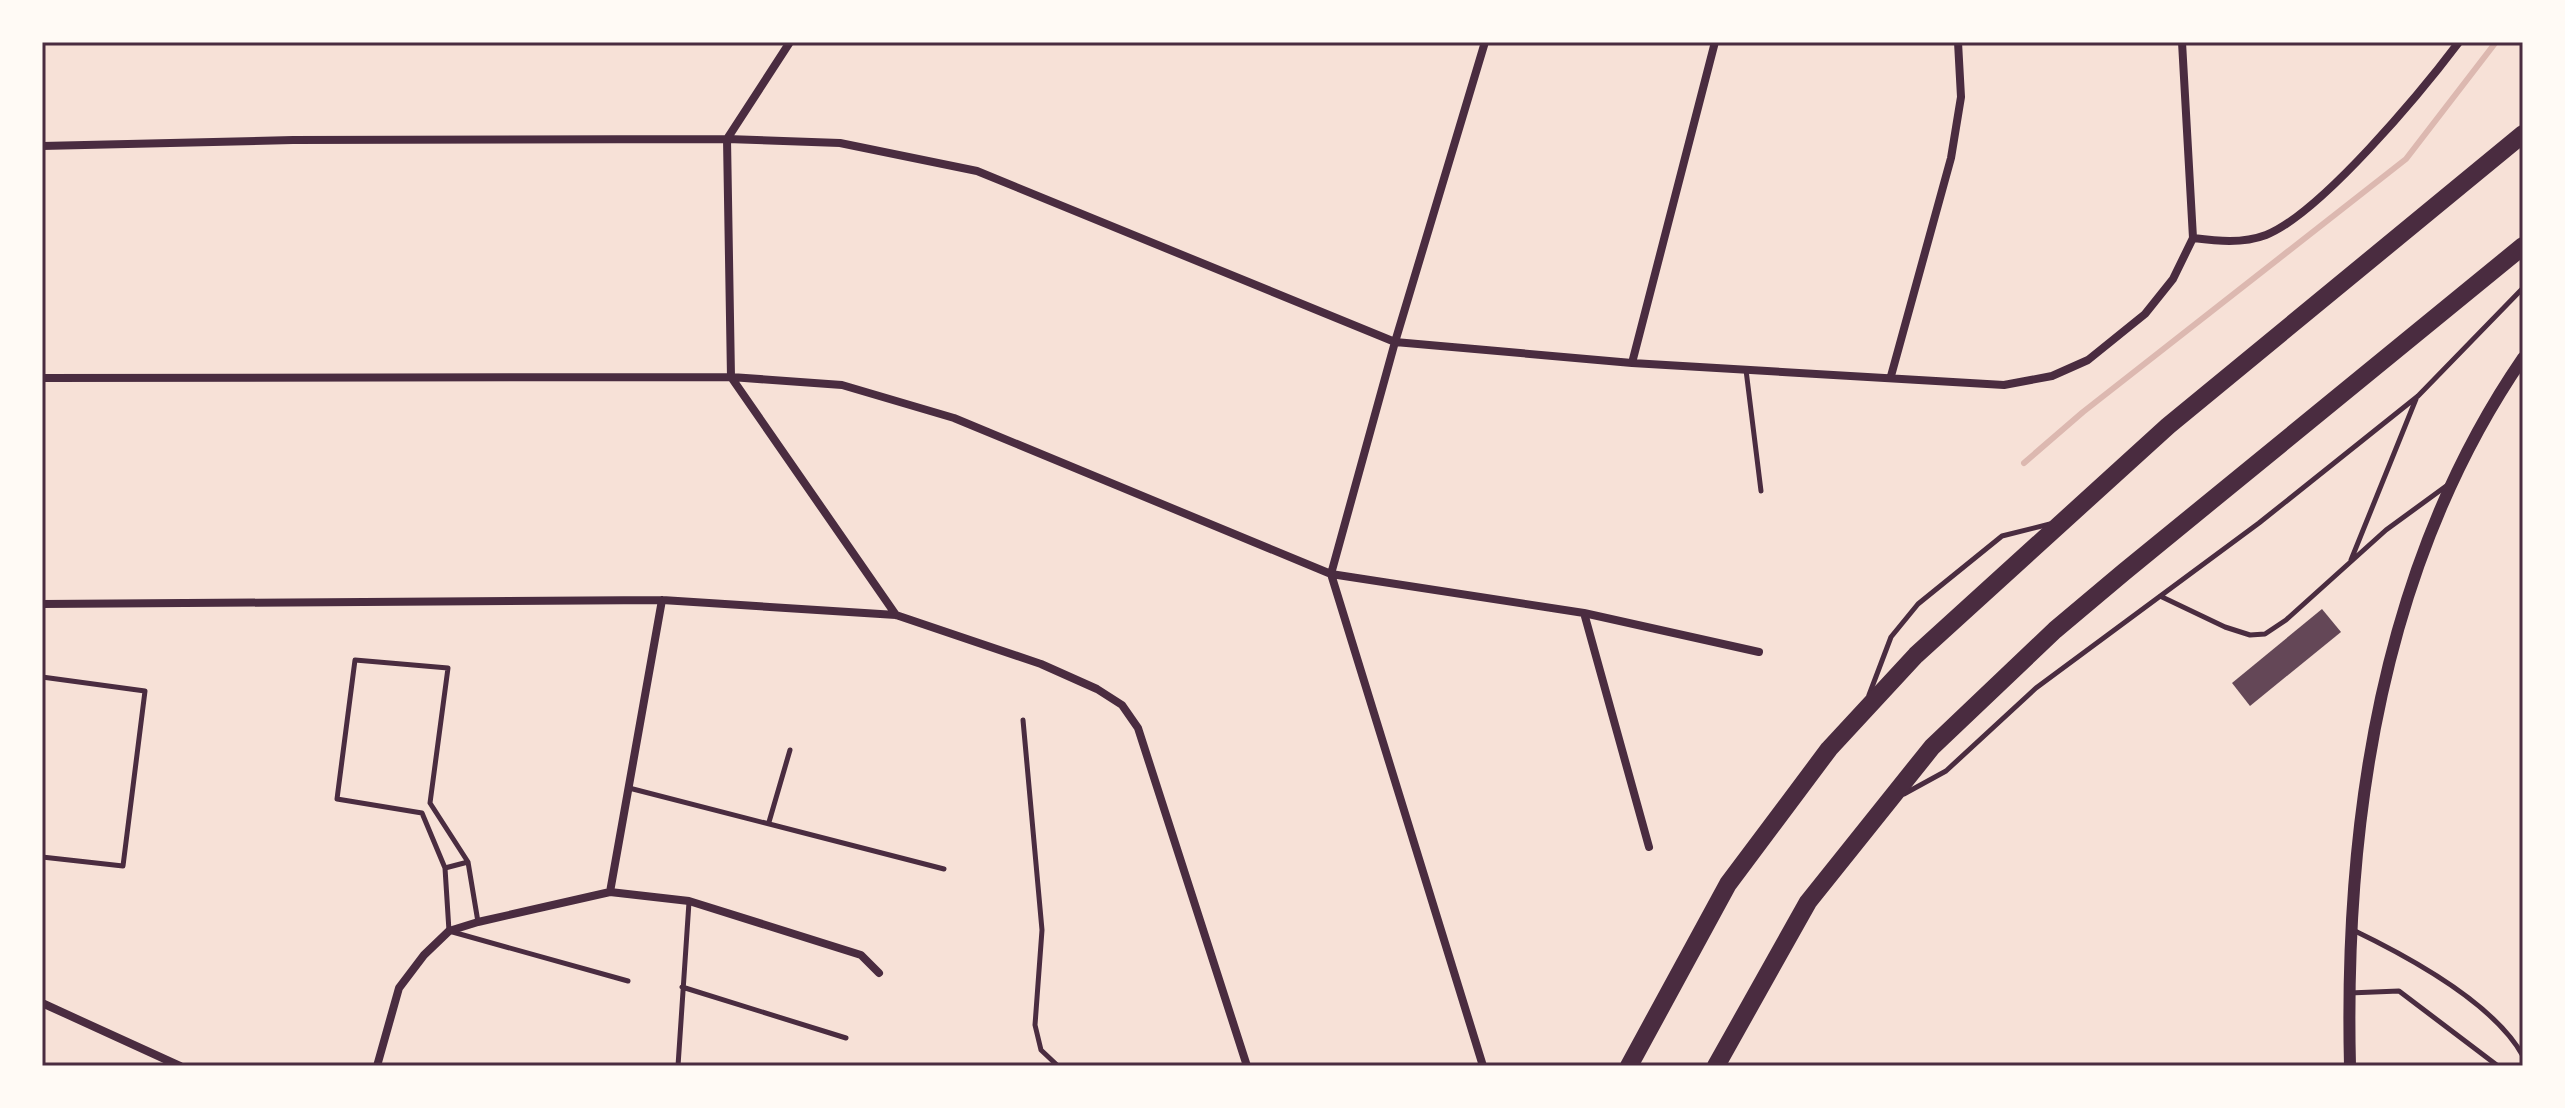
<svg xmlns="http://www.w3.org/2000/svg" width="2565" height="1108" viewBox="0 0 2565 1108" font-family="'Asap Condensed',sans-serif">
<rect width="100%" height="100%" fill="#f7e1d7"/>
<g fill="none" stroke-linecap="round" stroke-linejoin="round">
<!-- stream -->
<path stroke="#dcb8b0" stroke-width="6" d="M2024,463l59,-51 323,-253 90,-117"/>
</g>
<!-- building -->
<path fill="#644757" d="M2322,609l19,23 -91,74 -18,-23z"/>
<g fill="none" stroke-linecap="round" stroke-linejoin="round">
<!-- service -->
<path stroke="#4a2c40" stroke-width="5" d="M1746,370l15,121
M2351,560l65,-161
M2160,596l65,31 25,8 15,-1 21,-14 100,-90 63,-46
M42,677l103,14 -22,175 -81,-9
M1869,695l22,-58 27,-33 84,-68 48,-12
M1023,720l19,210 -7,95 6,25 17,16
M629,788l315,81
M1904,794l42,-23 90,-83 223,-165 159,-127 105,-108
M769,822l21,-72
M445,868l23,-6
M478,922l-10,-60 -38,-59 18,-135 -93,-8 -18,139 85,14 23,55 4,63 179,50
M2353,930c54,26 141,73 170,126
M682,987l164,51
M2349,993l50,-2 99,75
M678,1066l11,-164"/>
<!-- minor -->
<path stroke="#4a2c40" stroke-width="8" d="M790,42l-63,97 4,238 165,238
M42,146l251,-6 434,-1 113,4 137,28 418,171 237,21 372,22 48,-9 36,-16 57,-46 28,-35 20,-41 -11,-196
M2193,238c24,3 49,6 73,-3 55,-22 156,-144 193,-193
M1632,363l83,-321
M1891,376l60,-218 10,-61 -3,-55
M42,378l689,-1 111,8 112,33 377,156 253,39 175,39
M42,604l620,-4 234,15 145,49 56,25 25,16 16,23 109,338
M1584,613l65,234
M610,892l52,-292
M42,1003l138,63
M377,1066l22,-78 25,-33 25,-24 29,-9 132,-30 79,9 172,54 18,18
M1483,1066l-152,-492 64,-232 90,-300"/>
<!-- tertiary -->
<path stroke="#4a2c40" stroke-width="12" d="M2350,1066c-6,-244 32,-503 173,-708"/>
<!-- motorway -->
<path stroke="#4a2c40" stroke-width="18" d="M1629,1066l99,-182 101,-135 87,-94 252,-229 355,-292
M1716,1066l92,-164 124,-155 123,-117 69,-58 399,-326"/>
</g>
<!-- border -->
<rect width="2565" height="1108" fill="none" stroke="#fffaf5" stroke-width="88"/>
<rect x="44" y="44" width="2477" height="1020" fill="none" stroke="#4a2c40" stroke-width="3"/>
</svg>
